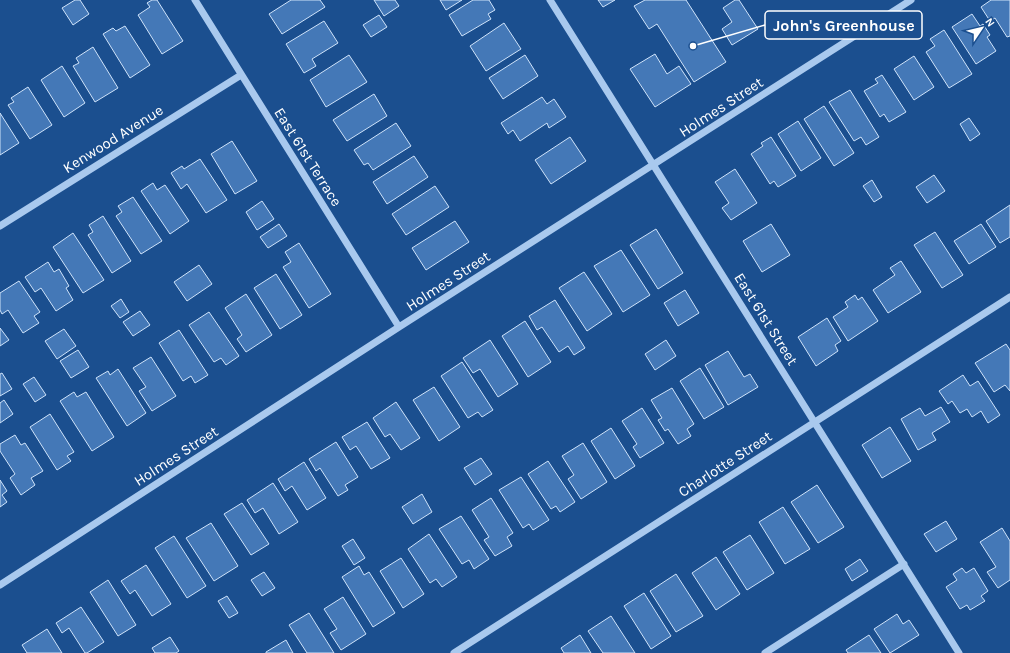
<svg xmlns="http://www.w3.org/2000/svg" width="1010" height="653" viewBox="0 0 1010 653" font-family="Karla,sans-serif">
<rect width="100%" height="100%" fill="#1b4f8f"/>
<!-- building -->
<path fill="#4478b7" stroke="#cfe3fa" d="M75,0h5l9,14 -16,11 -11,-17z
M152,0h5l26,41 -21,13 -24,-39 12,-8 -3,-4z
M291,0h29l5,7 -43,27 -13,-20z
M374,0h21l4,6 -15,10z
M440,0h22l-16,10z
M473,0h16l6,10 -7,4 3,5 -29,17 -13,-21z
M598,0h17l-12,7z
M645,0h41l40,62 -32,20 -37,-58 -8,5 -15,-23z
M735,0h4l19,29 -26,16 -10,-16 10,-7 -9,-14z
M991,0h19v36l-3,1 -12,-19 -5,3 -9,-14z
M972,14l8,12 3,-2 7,11 -3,2 9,14 -20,13 -24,-37z
M379,15l8,12 -16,10 -8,-12z
M324,21l14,22 -26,16 4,7 -12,7 -18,-29z
M504,23l17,26 -35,22 -16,-25z
M125,26l25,39 -20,13 -27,-44 10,-6 3,3z
M944,30l28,44 -23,14 -23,-36 9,-6 -5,-7z
M93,47l25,41 -23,14 -22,-36 6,-3 -3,-5z
M655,54l12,20 12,-8 12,18 -36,23 -25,-38z
M349,55l18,27 -41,25 -16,-27z
M525,55l13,21 -35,23 -14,-21z
M914,56l20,31 -20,13 -20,-31z
M62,66l23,37 -21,14 -23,-37z
M882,75l24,37 -17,10 -5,-8 -4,3 -16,-26 14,-8 -3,-4z
M28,87l24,38 -22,14 -22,-34 6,-3 -3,-4z
M850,90l29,47 -13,8 -5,-8 -7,4 -25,-39z
M374,94l13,22 -40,25 -14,-21z
M542,97l5,7 7,-5 12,18 -17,11 -2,-5 -27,18 -7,-11 -5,4 -7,-11z
M824,106l30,47 -20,13 -30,-47z
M0,113l19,30 -19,12z
M969,118l11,16 -10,7 -10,-17z
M798,121l23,37 -20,13 -23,-37z
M396,123l15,23 -38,24 -5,-7 -4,2 -10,-15z
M570,137l16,24 -35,23 -16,-24z
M771,137l25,39 -18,11 -4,-6 -4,3 -19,-30 12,-8 -2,-3z
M232,141l25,40 -22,13 -24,-40z
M414,156l14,21 -41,27 -14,-22z
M200,159l27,41 -21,13 -19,-29 -6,5 -10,-16 11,-7 2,3z
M735,169l22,34 -26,17 -9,-12 7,-5 -14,-21z
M934,175l11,16 -18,12 -11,-16z
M872,180l10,17 -8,5 -11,-16z
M153,183l4,7 8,-5 24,36 -19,13 -29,-43z
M435,186l14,21 -43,28 -14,-21z
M133,197l29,44 -21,13 -25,-38 6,-4 -4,-6z
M262,201l12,18 -17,11 -11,-18z
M1010,205v32l-10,6 -14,-22z
M103,216l28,45 -19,12 -24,-38 5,-3 -4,-7z
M455,221l14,21 -43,28 -14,-22z
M279,224l8,12 -19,12 -8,-11z
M771,224l19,31 -28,17 -19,-31z
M981,224l15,23 -27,17 -15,-23z
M656,229l27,44 -25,16 -28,-44z
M935,232l28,43 -21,13 -28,-43z
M73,233l31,47 -21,13 -30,-46z
M299,243l32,51 -22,14 -26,-41 8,-5 -6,-10z
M621,250l29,45 -27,17 -29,-46z
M901,261l20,31 -33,21 -15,-23 22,-15 -5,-7z
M48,262l6,10 5,-3 10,17 -3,2 7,12 -17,11 -15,-23 -6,4 -10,-15z
M199,265l13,19 -25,17 -13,-19z
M584,272l28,42 -25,17 -28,-43z
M276,274l26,41 -22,14 -26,-41z
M19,281l21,31 -6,4 5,7 -16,10 -15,-23 -6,4 -2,-4v-17z
M685,290l14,23 -21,13 -14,-23z
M246,294l26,41 -26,17 -9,-13 5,-4 -17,-27z
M855,295l3,5 4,-3 16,24 -30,20 -15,-24 15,-10 -3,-5z
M121,299l8,13 -9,6 -9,-12z
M555,300l30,48 -11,7 -6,-9 -9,6 -17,-25 -5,3 -8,-14z
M140,311l10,14 -17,11 -10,-14z
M209,312l30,44 -13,9 -5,-7 -7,4 -25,-37z
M827,318l14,23 -6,4 3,6 -22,15 -18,-29z
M525,321l26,41 -23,15 -26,-41z
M0,328l9,12 -9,6z
M64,329l12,17 -19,13 -12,-18z
M179,330l29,45 -13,8 -4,-7 -8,5 -24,-38z
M490,340l28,44 -20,13 -18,-28 -7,4 -10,-15z
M666,340l10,16 -21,14 -10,-16z
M1006,344l4,6v41l-5,-6 -11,7 -19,-29z
M78,350l11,17 -18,11 -11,-17z
M728,351l16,26 6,-3 8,13 -30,18 -23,-40z
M151,357l25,39 -24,15 -13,-20 7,-4 -13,-19z
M462,362l31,48 -11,7 -4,-5 -10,6 -27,-42z
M700,368l24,39 -20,12 -24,-38z
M118,369l28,44 -19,13 -31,-48 12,-7 2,4z
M2,373l10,16 -12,7v-22z
M963,375l7,11 8,-5 22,34 -12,8 -7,-12 -9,6 -5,-8 -7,4 -8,-12 -4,3 -9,-13z
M34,377l12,18 -11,7 -12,-18z
M434,387l26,40 -21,14 -26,-41z
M672,388l22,36 -7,5 4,7 -13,8 -10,-15 -3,2 -7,-11 4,-2 -11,-18z
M74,392l3,5 9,-5 28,45 -22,14 -32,-50z
M4,400l9,14 -13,9v-20z
M396,402l24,36 -19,12 -11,-16 -5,3 -12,-19z
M941,407l9,15 -18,11 4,7 -18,10 -17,-31 19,-11 5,8z
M642,408l22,35 -24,15 -7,-11 4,-3 -15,-23z
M50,414l24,38 -7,4 4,5 -14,9 -27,-43z
M367,422l23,36 -19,11 -15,-23 -6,4 -8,-13z
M890,427l21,34 -29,17 -20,-33z
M611,428l24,38 -20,13 -24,-38z
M15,435l6,10 4,-2 18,28 -12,7 4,7 -14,10 -11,-17 5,-4 -15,-23v-7z
M336,442l22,35 -13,8 3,5 -10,6 -18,-28 -4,3 -7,-12z
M583,443l24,39 -26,17 -13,-20 6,-4 -12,-19z
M481,458l11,16 -17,11 -11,-17z
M548,461l27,41 -15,10 -4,-6 -5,3 -23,-35z
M304,462l22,36 -19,12 -15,-24 -7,5 -7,-12z
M521,477l28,43 -16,10 -4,-6 -6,4 -24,-38z
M0,480l7,11 -5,4 5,7 -7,5z
M273,483l25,39 -19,12 -16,-26 -8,5 -8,-13z
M817,485l27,42 -26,16 -27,-41z
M422,494l10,18 -19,12 -11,-17z
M491,498l22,35 -6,4 5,9 -17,10 -11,-16 5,-3 -17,-27z
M242,503l27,41 -18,11 -27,-41z
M783,507l27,42 -25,15 -26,-42z
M461,516l28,43 -15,10 -5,-9 -7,4 -23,-35z
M946,521l11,18 -21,13 -12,-18z
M211,523l27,43 -24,15 -28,-43z
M1002,528l8,13v39l-12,8 -11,-16 9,-5 -16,-25z
M429,534l28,43 -15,10 -6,-8 -6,4 -22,-34z
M750,535l24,38 -27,17 -24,-38z
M174,536l32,50 -19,12 -32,-50z
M353,539l12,19 -11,7 -12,-19z
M716,557l24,37 -24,16 -24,-37z
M401,558l23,36 -21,14 -23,-37z
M860,559l8,12 -16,10 -7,-12z
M146,565l25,39 -19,12 -17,-26 -5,4 -9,-13z
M359,566l5,9 5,-3 26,41 -22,14 -31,-50z
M962,568l4,5 8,-5 14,23 -7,5 4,5 -15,9 -3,-5 -7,4 -14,-22 11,-7 -4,-6z
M264,572l11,16 -13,8 -11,-16z
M676,574l27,42 -27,16 -26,-41z
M108,580l28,45 -18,11 -28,-44z
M644,593l27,43 -20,13 -27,-43z
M227,596l11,17 -9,5 -11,-17z
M343,597l23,37 -25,16 -11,-17 7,-4 -13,-20z
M81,607l23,35 -17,11h-2l-16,-25 -7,5 -6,-10z
M309,613l25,40h-27l-18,-28z
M897,614l6,10 6,-4 10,15 -29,18 -16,-24z
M611,616l24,37h-32l-15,-22z
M47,629l15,24h-35l-5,-8z
M580,635l11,18h-27l-3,-5z
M869,635l12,18h-33l-2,-3z
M170,637l9,14 -3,2h-21l-3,-5z
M286,640l7,13h-27v-1z"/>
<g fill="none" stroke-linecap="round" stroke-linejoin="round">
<!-- minor -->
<path stroke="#a9c9ee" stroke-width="7" d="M195,0l204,327
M550,0l409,653
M0,226l241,-151
M0,585l399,-258 512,-327
M454,653l556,-356
M765,653l139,-89"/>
</g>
<g text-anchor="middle" stroke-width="3" stroke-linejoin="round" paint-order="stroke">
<!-- street labels -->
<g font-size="15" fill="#fff" stroke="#1b4f8f">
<text transform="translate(721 107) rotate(-33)" y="5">Holmes Street</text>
<text transform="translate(113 139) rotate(-32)" y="5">Kenwood Avenue</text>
<text transform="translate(308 157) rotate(58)" y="5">East 61st Terrace</text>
<text transform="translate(448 281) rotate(-33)" y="5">Holmes Street</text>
<text transform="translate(766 319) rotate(58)" y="5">East 61st Street</text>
<text transform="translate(176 456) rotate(-33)" y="5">Holmes Street</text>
<text transform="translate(725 464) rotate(-33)" y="5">Charlotte Street</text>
</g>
</g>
<!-- callouts -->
<path fill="none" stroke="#fff" stroke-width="1.5" d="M693 46L765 25"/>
<circle fill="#fff" stroke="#1b4f8f" stroke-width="1.5" cx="693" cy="46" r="4"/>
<rect fill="#1b4f8f" stroke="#fff" stroke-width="1.5" x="765" y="11" width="157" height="28" rx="4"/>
<g font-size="16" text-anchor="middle" font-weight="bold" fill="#fff">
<text x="844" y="31">John's Greenhouse</text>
</g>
<!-- north arrow -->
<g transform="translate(982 28) rotate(55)" stroke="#1b4f8f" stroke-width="3" paint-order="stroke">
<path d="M0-3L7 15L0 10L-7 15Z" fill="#ffffff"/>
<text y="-6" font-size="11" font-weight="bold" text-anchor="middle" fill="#ffffff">N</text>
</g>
</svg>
